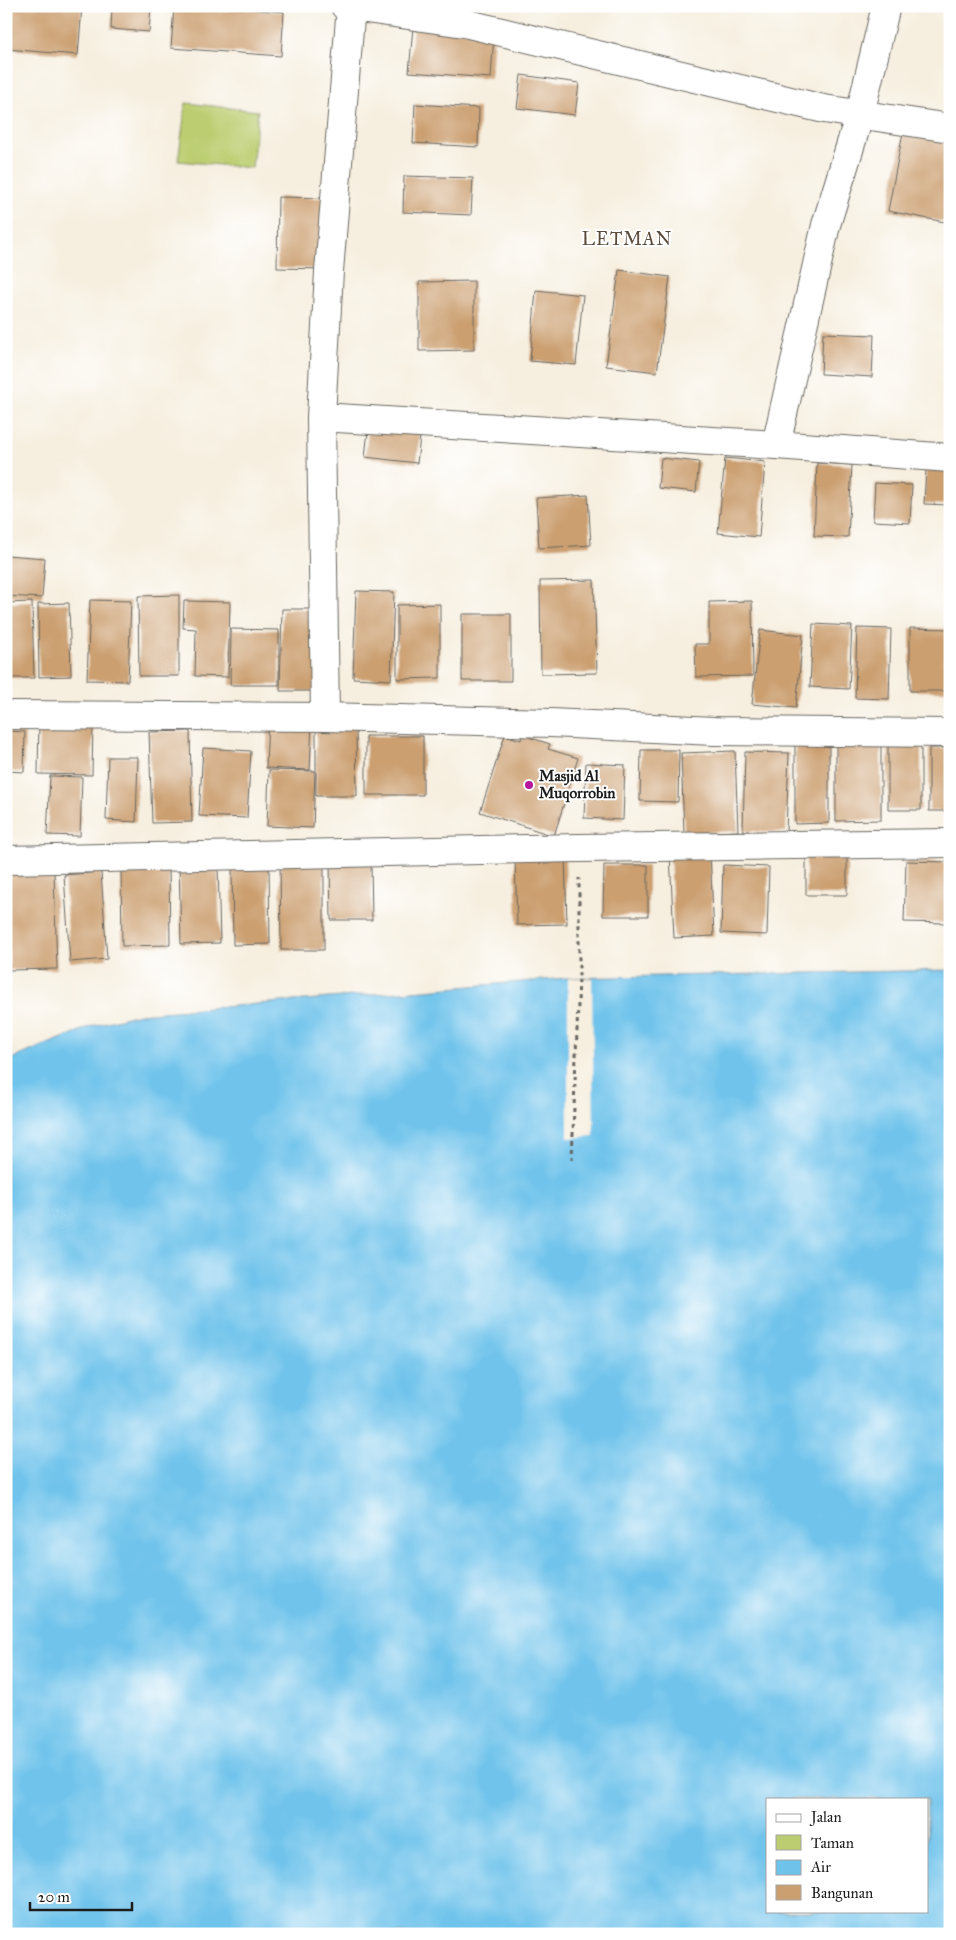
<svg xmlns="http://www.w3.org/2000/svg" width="956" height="1940" viewBox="0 0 956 1940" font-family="'IM FELL Great Primer',serif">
<rect width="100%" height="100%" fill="#fff"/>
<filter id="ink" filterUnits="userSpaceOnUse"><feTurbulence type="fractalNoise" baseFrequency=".02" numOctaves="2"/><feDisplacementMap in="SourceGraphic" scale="10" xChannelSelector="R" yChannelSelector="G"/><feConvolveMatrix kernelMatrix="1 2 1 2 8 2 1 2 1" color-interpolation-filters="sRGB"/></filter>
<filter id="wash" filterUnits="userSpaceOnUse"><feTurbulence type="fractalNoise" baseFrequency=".0096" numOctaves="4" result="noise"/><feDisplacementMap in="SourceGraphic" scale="20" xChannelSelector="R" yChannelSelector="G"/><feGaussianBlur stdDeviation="1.12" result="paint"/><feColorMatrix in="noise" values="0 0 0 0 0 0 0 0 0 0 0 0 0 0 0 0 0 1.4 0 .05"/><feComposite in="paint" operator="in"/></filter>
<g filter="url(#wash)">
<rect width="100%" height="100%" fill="#f6eede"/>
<!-- green -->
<path fill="#bbcd70" stroke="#6c7446" d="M186,103l72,8 -6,57 -74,-7z"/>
<!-- water -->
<path fill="#6fc3eb" stroke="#467084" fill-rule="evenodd" d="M950,970v964h-944v-873l86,-35 47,-12 428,-36zM767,1799h160v112h-160z"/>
<!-- pier -->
<path fill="#f6eede" d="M568,978h24l2,158 -26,2z"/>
<g id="blocks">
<!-- building -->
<path fill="#cb9f6f" d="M6,6l76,1 -4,48 -72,-6z
M112,6h39l-2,26 -38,-3z
M174,6h34l76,6 -3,44 -110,-8z
M413,27l81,7 -3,44 -82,-6z
M521,75l58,8 -4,32 -58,-7z
M415,104l64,4 -1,39 -65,-4z
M904,127l46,9v87l-62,-12z
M404,176l69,2 -2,37 -68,-3z
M278,197l49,1 -2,71 -48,-1z
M619,270l51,7 -13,95 -51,-6z
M474,281v69l-55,1v-69z
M536,290l47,5 -7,70 -46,-4z
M823,333l51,2 -2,42 -51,-3z
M369,422l52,6 -4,35 -52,-6z
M661,458l38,4 -3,30 -38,-4z
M725,458l40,4 -6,75 -41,-4z
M817,463l35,2 -4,72 -34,-1z
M926,469l24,1v35l-26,-1z
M875,483l37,2 -2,38 -37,-2z
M588,495l3,50 -52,3 -3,-50z
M6,555l39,3 -3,40 -36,-2z
M594,580l3,93 -56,1 -1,-93z
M356,591l38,1 -3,88 -38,-2z
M179,595v81h-40l-1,-80z
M90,600l41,1 -3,80 -41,-1z
M184,601l46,1 -2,75 -33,-1 1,-47 -13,-1z
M752,601l1,75 -57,1 -1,-33h14v-42z
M32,602l2,76h-28v-75z
M69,603l2,73 -32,1 -1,-73z
M440,604v74l-43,1v-74z
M282,609h40l-2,82h-40z
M462,614h49v67h-49z
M813,624l39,2 -3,63 -39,-2z
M857,628l34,1 -2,70 -34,-1z
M910,628l40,1v62h-40z
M231,629l48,1v55h-49z
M760,630l43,5 -7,73 -44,-4z
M268,719l44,1 -2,50 -44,-2z
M39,721l54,1 -1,53 -54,-1z
M356,727l1,69h-41v-68z
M6,731l19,1 -1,40 -18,-1z
M190,731l2,91 -40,1 -3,-91z
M505,735l16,5 1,-5 28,9 -2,5 30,9 -24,78 -74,-24z
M366,736h57v59h-57z
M836,740h45v80l-45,1z
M795,742h34v81l-34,1z
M888,743h33v67h-33z
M203,748l48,3 -4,67 -48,-2z
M929,748h21v63h-21z
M641,750h38l-1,52 -38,-1z
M735,751l3,80 -54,2 -3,-80z
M745,752l44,1 -3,79 -43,-1z
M108,757h30l-2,65 -30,-2z
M586,763l39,2 -2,55 -39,-2z
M269,770l46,1 -2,57 -46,-2z
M50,776l32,1 -2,59 -33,-1z
M710,852l4,84 -40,2 -4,-84z
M806,856l41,1v38h-41z
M324,857v93h-43l-1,-92z
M565,857l2,67 -50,1 -2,-67z
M906,861l43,1 -2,61 -43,-1z
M371,862l1,58h-41l-1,-57z
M218,864l2,79 -39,1 -2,-79z
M604,865h44v51h-45z
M723,865l46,2 -2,68 -46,-2z
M169,866l1,79 -48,1 -1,-79z
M232,866h37l1,78 -37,1z
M54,872l3,97 -48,1 -2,-97z
M101,872l6,87 -37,3 -6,-87z"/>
</g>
</g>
<g filter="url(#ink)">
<use href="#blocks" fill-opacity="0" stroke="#686660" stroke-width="1"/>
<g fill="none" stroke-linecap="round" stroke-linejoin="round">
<defs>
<path id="minor" d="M345,6l119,17 360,86 126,19
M321,417l8,-146 22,-265
M776,445l50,-220 34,-111 26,-108
M6,715l319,2 226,6 163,8 236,2
M325,717l-4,-300 455,28 174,13
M6,860l573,-12 371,-5"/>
</defs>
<!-- minor casing -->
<use href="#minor" stroke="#686660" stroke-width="30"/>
<!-- path -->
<path stroke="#686660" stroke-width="3" stroke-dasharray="4 4" stroke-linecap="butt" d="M572,1160l7,-182v-100"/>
<!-- minor -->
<use href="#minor" stroke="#fff" stroke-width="28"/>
</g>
</g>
<!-- markers -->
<circle fill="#b5179e" stroke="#fff" stroke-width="2" cx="529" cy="785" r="5"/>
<g text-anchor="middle" stroke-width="4" stroke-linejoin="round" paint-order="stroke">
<!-- poi labels -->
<g font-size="15" font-weight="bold" fill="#1c1c1c" stroke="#fff" text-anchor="start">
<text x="539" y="781">Masjid Al<tspan x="539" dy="17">Muqorrobin</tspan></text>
</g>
<!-- quarter labels -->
<g font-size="18" letter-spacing="1" fill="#594a39" stroke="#fff">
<text x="627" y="245">LETMAN</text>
</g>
</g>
<!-- margin -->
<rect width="956" height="1940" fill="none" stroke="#fff" stroke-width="25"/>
<!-- legend -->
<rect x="766" y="1798" width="162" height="115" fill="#ffffff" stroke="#a4a4a4"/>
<rect x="776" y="1814" width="25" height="8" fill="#ffffff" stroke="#a4a4a4"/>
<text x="811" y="1822" font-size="15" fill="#1c1c1c">Jalan</text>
<rect x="776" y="1835" width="25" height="15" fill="#bbcd70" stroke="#a4a4a4"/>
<text x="811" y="1848" font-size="15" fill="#1c1c1c">Taman</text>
<rect x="776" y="1860" width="25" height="15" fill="#6fc3eb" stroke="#a4a4a4"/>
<text x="811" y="1872" font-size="15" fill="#1c1c1c">Air</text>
<rect x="776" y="1885" width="25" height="15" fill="#cb9f6f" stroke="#a4a4a4"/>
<text x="811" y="1898" font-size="15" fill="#1c1c1c">Bangunan</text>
<!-- scale -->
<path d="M30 1902v8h102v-8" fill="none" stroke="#1c1c1c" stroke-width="2.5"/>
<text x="38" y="1902" font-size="15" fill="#1c1c1c" stroke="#ffffff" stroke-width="4" paint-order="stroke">20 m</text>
</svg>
